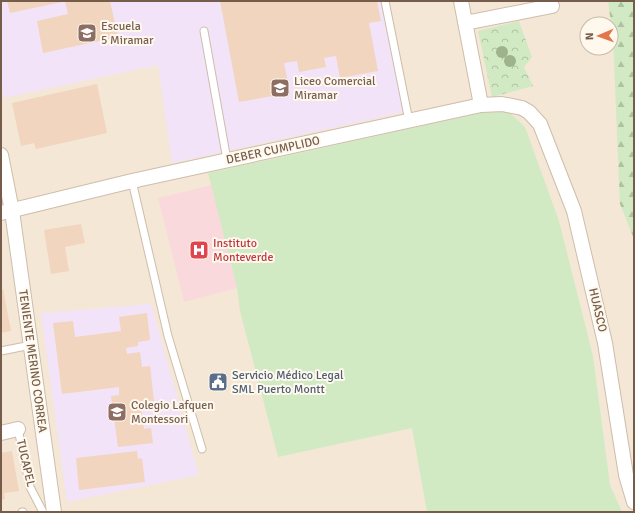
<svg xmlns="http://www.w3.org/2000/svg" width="635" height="513" viewBox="0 0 635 513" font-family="Signika,sans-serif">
<defs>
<pattern id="forest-firs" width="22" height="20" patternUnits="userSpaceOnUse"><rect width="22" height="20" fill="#d2eac4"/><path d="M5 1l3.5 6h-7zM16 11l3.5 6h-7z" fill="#afc1a1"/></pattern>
<pattern id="park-crowns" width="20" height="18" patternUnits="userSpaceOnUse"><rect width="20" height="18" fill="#d2eac4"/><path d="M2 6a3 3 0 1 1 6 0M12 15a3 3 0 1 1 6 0" fill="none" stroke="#afc1a1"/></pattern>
</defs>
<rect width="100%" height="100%" fill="#fcf5e6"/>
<!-- residential -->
<path fill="#f4e7d5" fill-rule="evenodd" d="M1,1h633v511h-633zM587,24h24v24h-24z"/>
<!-- education -->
<path fill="#f2e3f9" d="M1,1h381l21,111 -231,51 -14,-98 -154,33 -3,-14z
M151,304l48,171 -132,27 -26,-189z"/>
<!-- medical -->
<path fill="#fad9dc" d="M212,185l25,103 -53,14 -26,-104z"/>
<!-- grass -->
<path fill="#d2eac4" d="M490,111l19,1 16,15 34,94 34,135 17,129 12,27h-195l-15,-84 -134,29 -38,-146 -3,-23 -29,-115z"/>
<!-- forest -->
<path fill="url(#forest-firs)" d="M608,1h26v238l-14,-35 -7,-165z"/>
<!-- park -->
<path fill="url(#park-crowns)" d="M519,21l13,36 -8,10 9,19 -41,11 -14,-66z"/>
<!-- building -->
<path fill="#f1d5be" d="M7,1h55v1l-52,11z
M65,1h45l8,36 -75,16 -6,-32 31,-7z
M220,1h157l4,20 -12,2 9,48 -38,7 -4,-22 -12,2 2,9 -27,5 -2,-11 -13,2 6,30 -51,9z
M97,84l10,49 -71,16 -2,-6 -13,3 -9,-43z
M81,224l4,19 -20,4 4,24 -18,3 -7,-44z
M3,289l8,42 -10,2v-43z
M147,313l3,27 -12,2v4l-12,2 1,6 13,-2 2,15 8,-1 4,35h-6l1,6 -8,1 3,21 7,-1 2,15 -35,4 -7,-51 8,-1v-8l-57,7 -9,-71 20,-2 2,16 46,-6 -2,-14z
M12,451l7,40 -15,2 1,6 -4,1v-47z
M137,451l1,8 4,-1 3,24 -66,8 -3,-32z"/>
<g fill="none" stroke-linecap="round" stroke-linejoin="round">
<defs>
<path id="service" d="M385,1l24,120
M204,31l23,129
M132,181l36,155 34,113
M1,351l30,-6
M18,429l12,58 13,25
M22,512h1"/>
<path id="minor" d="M461,1l20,104
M465,23l87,-17
M1,155l11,56 42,301
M1,213l131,-32 349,-76 21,-1 20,4 7,4 11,12 34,87 31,132 21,132 8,27
M1,433l17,-4"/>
</defs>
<!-- service casing -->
<use href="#service" stroke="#cebdac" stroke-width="9"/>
<!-- minor casing -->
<use href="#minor" stroke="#cebdac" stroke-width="16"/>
<!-- service -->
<use href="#service" stroke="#fff" stroke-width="7"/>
<!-- minor -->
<use href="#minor" stroke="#fff" stroke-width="14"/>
</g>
<!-- trees -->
<g fill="#9eb28c">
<circle cx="502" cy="52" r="6"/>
<circle cx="510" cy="61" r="6"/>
</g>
<!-- icons -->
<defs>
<symbol id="school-square" viewBox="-11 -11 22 22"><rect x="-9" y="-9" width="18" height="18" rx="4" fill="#8d6e63" stroke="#fff9ed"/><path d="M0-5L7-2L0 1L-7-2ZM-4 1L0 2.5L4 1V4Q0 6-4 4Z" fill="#fff"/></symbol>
<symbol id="hospital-square" viewBox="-11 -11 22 22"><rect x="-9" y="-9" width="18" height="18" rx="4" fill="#e0444e" stroke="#fff9ed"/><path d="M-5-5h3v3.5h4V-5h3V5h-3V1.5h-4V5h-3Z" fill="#fff"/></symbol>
<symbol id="civic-square" viewBox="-11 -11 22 22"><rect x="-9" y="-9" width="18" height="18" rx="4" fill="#5c6f8a" stroke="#fff9ed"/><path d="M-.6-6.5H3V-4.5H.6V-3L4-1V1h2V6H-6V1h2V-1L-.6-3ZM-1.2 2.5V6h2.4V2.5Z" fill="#fff"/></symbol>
</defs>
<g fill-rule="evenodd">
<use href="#school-square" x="76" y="22" width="22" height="22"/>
<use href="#school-square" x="269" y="77" width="22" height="22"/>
<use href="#hospital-square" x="188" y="239" width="22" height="22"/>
<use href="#civic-square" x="207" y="371" width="22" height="22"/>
<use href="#school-square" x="106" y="401" width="22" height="22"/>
</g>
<g text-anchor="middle" stroke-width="4" stroke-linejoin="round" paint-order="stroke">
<!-- education labels -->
<g font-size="12" fill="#785e54" stroke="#fff9ed" text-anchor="start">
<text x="101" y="30">Escuela<tspan x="101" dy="14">5 Miramar</tspan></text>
<text x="294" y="85">Liceo Comercial<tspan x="294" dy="14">Miramar</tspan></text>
<text x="131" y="409">Colegio Lafquen<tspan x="131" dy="14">Montessori</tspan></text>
</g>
<!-- street labels -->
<g font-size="12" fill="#755c4b" stroke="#fff9ed">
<text transform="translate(273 150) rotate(-12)" y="4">DEBER CUMPLIDO</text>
<text transform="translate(598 310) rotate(77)" y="4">HUASCO</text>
<text transform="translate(33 361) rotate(82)" y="4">TENIENTE MERINO CORREA</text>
<text transform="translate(26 463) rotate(77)" y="4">TUCAPEL</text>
</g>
<!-- health labels -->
<g font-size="12" fill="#be3a42" stroke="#fff9ed" text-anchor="start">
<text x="213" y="247">Instituto<tspan x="213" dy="14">Monteverde</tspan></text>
</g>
<!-- service labels -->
<g font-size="12" fill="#4e5e75" stroke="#fff9ed" text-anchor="start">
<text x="232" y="379">Servicio Médico Legal<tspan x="232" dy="14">SML Puerto Montt</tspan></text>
</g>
</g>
<!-- border -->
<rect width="635" height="513" fill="none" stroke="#755c4b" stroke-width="4"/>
<!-- north arrow -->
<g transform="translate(599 36) rotate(268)"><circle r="19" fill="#fff9ed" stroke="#c8baac"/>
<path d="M0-3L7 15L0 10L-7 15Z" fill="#e4764d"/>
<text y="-6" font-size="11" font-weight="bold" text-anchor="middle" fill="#755c4b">N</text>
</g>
</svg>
